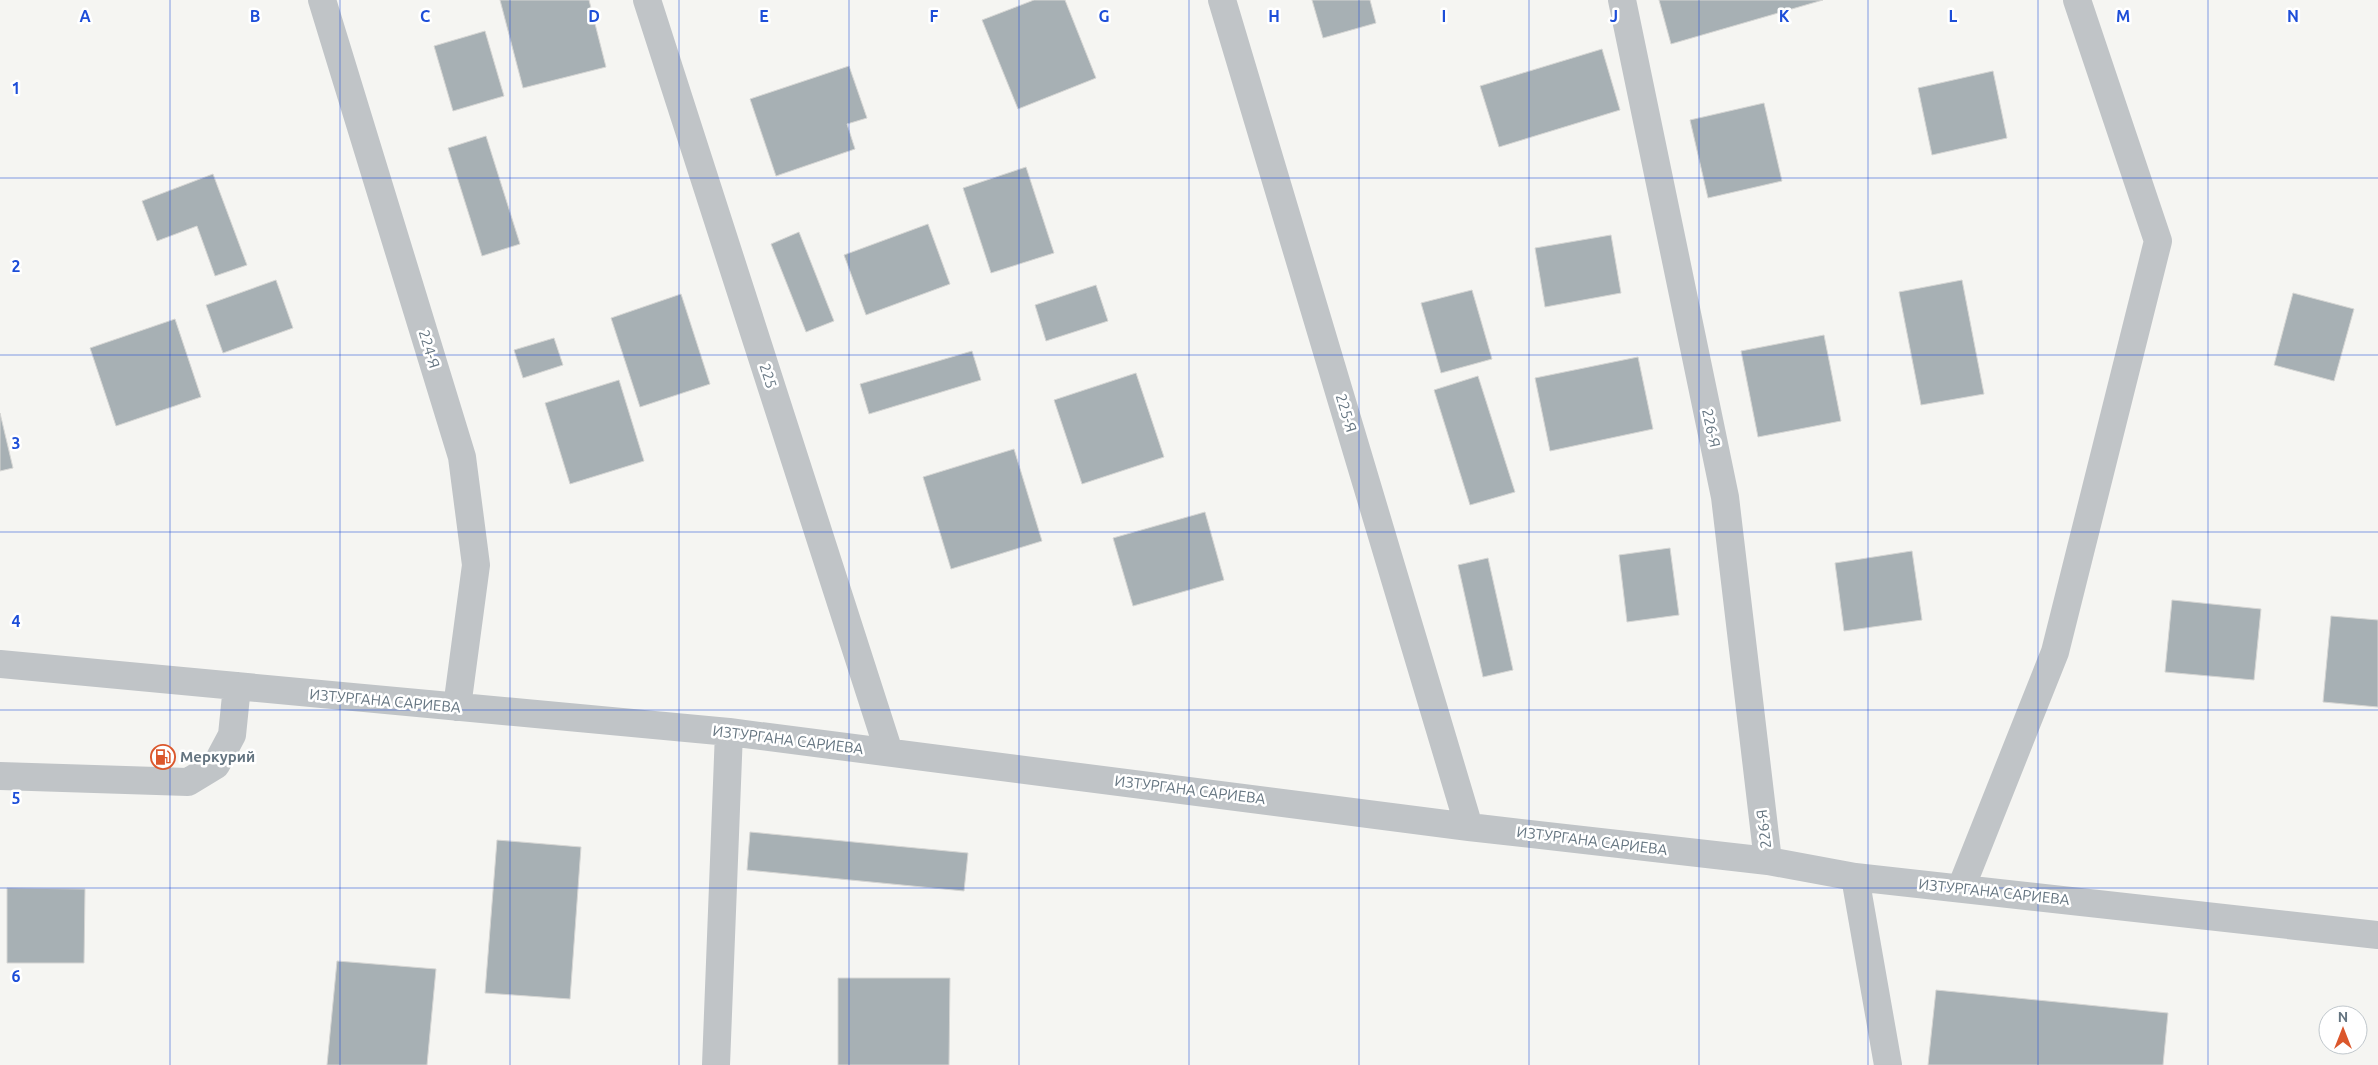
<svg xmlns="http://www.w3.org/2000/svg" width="2378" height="1065" viewBox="0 0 2378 1065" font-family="Ubuntu,sans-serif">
<rect width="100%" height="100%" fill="#f5f5f2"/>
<!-- building -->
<path fill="#a7b0b4" stroke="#d6d6d4" d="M500,0h89l17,67 -83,21z
M1034,0h31l31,78 -78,31 -36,-89z
M1312,0h58l6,23 -53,15z
M1659,0h164l-152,44z
M485,31l19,65 -51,15 -19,-65z
M1602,49l18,61 -121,37 -19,-61z
M849,66l18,52 -20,6 8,25 -79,27 -26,-77z
M1993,71l14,67 -75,17 -14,-67z
M1764,103l18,78 -74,17 -18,-78z
M486,136l34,108 -38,12 -34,-108z
M1026,167l28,86 -63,20 -28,-85z
M213,174l34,91 -32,11 -18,-50 -40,15 -15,-40z
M928,224l22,60 -84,31 -22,-60z
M799,232l35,89 -28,11 -35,-88z
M1611,235l10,58 -76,14 -10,-59z
M276,280l17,48 -70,25 -17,-48z
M1962,280l22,114 -63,11 -22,-113z
M1096,285l12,36 -62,20 -11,-36z
M1472,290l20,69 -51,14 -20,-70z
M2293,293l61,16 -20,72 -60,-16z
M681,294l29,90 -70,23 -29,-89z
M175,319l26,78 -85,29 -26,-78z
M1824,335l17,86 -83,16 -17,-86z
M554,338l9,27 -40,13 -9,-28z
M972,351l9,29 -112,34 -9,-30z
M1638,357l15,72 -103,22 -15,-73z
M1136,373l28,84 -82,27 -28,-84z
M1478,376l37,116 -45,13 -36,-115z
M619,380l25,81 -74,23 -25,-81z
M0,413l13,55 -13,3z
M1014,449l28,92 -91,28 -28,-92z
M1205,512l19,68 -91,26 -20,-68z
M1670,548l9,67 -52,7 -8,-67z
M1912,551l10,69 -78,11 -9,-68z
M1488,558l25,112 -30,7 -25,-112z
M2172,600l89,9 -7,71 -89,-8z
M2331,616l47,4v87l-55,-5z
M750,832l218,21 -4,38 -217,-21z
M497,840l84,7 -11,152 -85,-6z
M7,888l78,1 -1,74h-77z
M337,961l99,8 -9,96h-100z
M838,978h112l-1,87h-111z
M1936,990l232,23 -5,52h-235z"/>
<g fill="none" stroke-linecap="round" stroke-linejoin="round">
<!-- minor -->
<path stroke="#c0c4c7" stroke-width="28" d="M322,0l140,457 14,108 -19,142
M647,0l242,752
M1222,0l247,827
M1622,0l103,497 43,364
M0,664l729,68 740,95 299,34 87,16 523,58
M0,776l188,6 28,-17 16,-30 5,-49
M1855,877l33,188
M1961,888l94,-236 103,-411 -81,-241
M716,1065l13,-333"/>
</g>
<!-- grid -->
<path fill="none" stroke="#1d4ed8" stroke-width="1" stroke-opacity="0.55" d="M170,0v1065M340,0v1065M510,0v1065M679,0v1065M849,0v1065M1019,0v1065M1189,0v1065M1359,0v1065M1529,0v1065M1699,0v1065M1868,0v1065M2038,0v1065M2208,0v1065M0,178h2378M0,355h2378M0,532h2378M0,710h2378M0,888h2378"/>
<!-- icons -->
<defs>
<symbol id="fuel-ring" viewBox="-11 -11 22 22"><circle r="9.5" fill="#fff" stroke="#db572c" stroke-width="1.5"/><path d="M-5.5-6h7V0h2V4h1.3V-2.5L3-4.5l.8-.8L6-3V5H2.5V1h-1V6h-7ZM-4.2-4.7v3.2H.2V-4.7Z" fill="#db572c"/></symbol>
</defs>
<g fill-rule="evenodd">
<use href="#fuel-ring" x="149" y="743" width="28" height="28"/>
</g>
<g text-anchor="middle" stroke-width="5" stroke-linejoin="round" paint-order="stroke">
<!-- street labels -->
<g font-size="15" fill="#657581" stroke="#fff">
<text transform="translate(429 349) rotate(73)" y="5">224-Я</text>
<text transform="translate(768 376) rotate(72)" y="5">225</text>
<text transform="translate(1346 413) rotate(73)" y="5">225-Я</text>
<text transform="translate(1711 428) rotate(78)" y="5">226-Я</text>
<text transform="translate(385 701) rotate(5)" y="5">ИЗТУРГАНА САРИЕВА</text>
<text transform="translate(788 740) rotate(7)" y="5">ИЗТУРГАНА САРИЕВА</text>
<text transform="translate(1190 790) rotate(7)" y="5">ИЗТУРГАНА САРИЕВА</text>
<text transform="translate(1764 829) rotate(-97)" y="5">226-Я</text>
<text transform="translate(1592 841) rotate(7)" y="5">ИЗТУРГАНА САРИЕВА</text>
<text transform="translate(1994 892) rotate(6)" y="5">ИЗТУРГАНА САРИЕВА</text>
</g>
<!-- poi labels -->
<g font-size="15" font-weight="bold" fill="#657581" stroke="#fff" text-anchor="start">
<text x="180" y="762">Меркурий</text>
</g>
</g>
<g font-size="16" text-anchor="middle" font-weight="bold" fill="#1d4ed8" stroke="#fff" stroke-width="5" stroke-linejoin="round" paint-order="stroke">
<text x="85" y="22">A</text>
<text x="255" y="22">B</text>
<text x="425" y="22">C</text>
<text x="594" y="22">D</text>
<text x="764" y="22">E</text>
<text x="934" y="22">F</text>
<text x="1104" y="22">G</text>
<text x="1274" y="22">H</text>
<text x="1444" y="22">I</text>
<text x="1614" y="22">J</text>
<text x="1784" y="22">K</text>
<text x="1953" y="22">L</text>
<text x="2123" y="22">M</text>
<text x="2293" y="22">N</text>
<text x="16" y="94">1</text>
<text x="16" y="272">2</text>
<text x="16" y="449">3</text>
<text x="16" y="627">4</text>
<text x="16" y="804">5</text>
<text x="16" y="982">6</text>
</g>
<!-- north arrow -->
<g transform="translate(2343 1030)"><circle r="24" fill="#ffffff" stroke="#c1c8cd"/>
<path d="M0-4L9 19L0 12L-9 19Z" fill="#db572c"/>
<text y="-8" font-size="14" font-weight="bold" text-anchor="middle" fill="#657581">N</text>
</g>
</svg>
